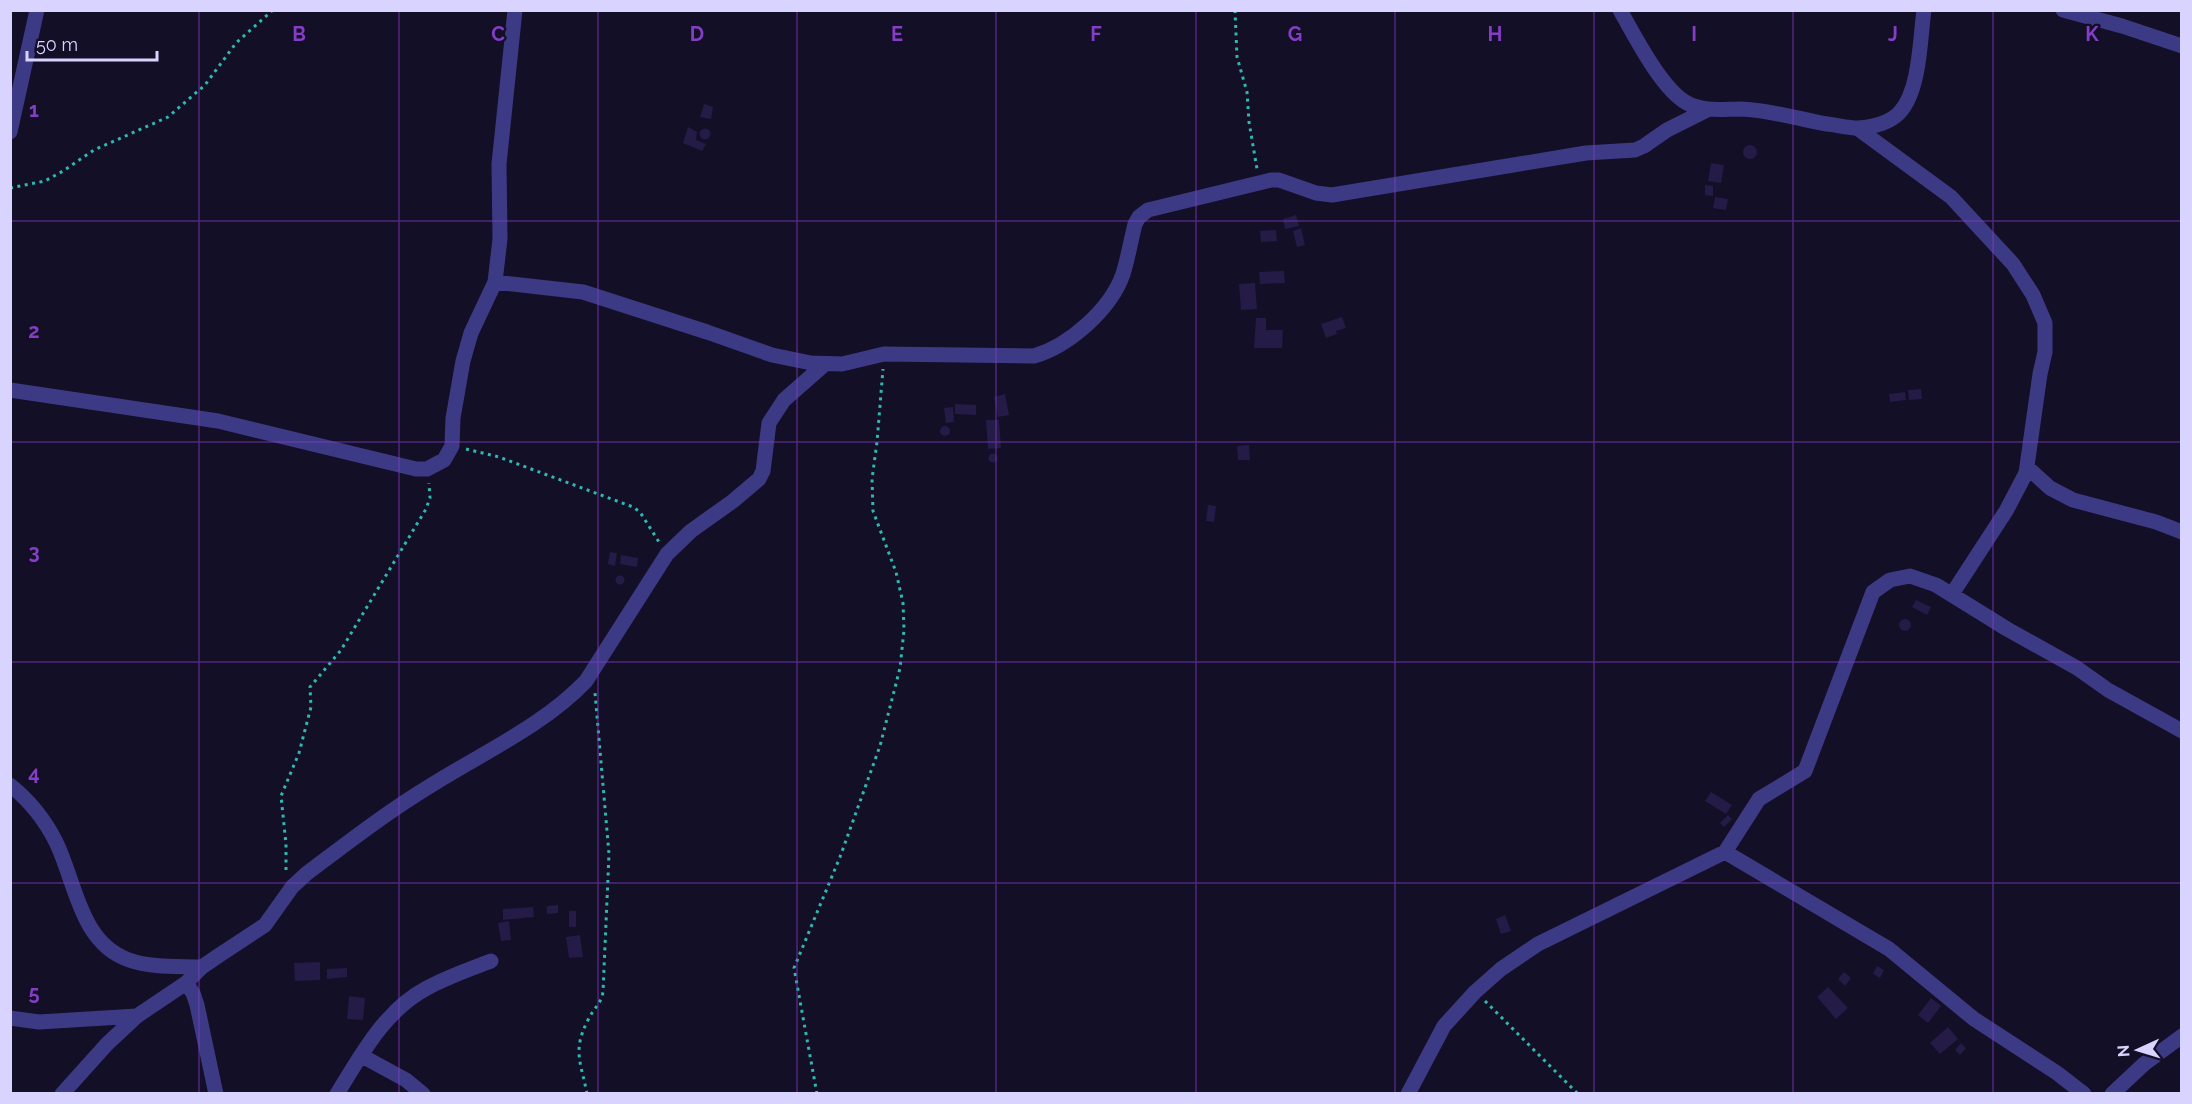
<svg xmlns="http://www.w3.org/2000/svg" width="2192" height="1104" viewBox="0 0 2192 1104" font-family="Raleway,sans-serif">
<rect width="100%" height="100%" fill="#130f26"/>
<!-- building -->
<path fill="#241b47" d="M704,104l9,3 -2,12 -11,-2z
M688,127l9,5 -1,8 10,4 -4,7 -19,-8z
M699.5 134a5.5 5.5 0 1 1 11 0a5.5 5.5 0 1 1-11 0Z
M1743 152a7 7 0 1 1 14 0a7 7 0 1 1-14 0Z
M1711,163l13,2 -3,18 -13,-2z
M1705,185l8,1v10l-8,-1z
M1715,197l13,2 -2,11 -13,-2z
M1296,215l3,11 -14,3 -2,-10z
M1301,228l4,17 -8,2 -4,-16z
M1276,230l1,11 -16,1 -1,-11z
M1284,271l1,12 -25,1 -1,-12z
M1255,283l2,26 -16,1 -2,-26z
M1342,317l4,11 -10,3 1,3 -11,4 -5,-14z
M1256,318h10v12h17l-1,18h-28z
M1921,389l1,10 -13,1 -1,-10z
M1905,392l1,8 -16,2 -1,-8z
M1005,394l4,21 -11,2 -4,-20z
M955,404l21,1v10l-21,-1z
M953,407l1,15 -8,1 -2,-15z
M986,420h13l2,28 -13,1z
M940 431a5 5 0 1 1 10 0a5 5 0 1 1-10 0Z
M1249,445l1,15h-12l-1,-14z
M988.5 458a4.5 4.5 0 1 1 9 0a4.5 4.5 0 1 1-9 0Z
M1208,505l8,1 -2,16 -8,-1z
M610,552l7,1 -2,13 -7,-2z
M621,555l17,3 -1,9 -17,-3z
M615.5 580a4.5 4.5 0 1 1 9 0a4.5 4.5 0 1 1-9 0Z
M1916,600l15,7 -4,8 -15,-8z
M1899 625a6 6 0 1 1 12 0a6 6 0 1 1-12 0Z
M1711,792l21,13 -6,9 -21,-13z
M1728,815l4,4 -8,8 -4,-4z
M558,905v8l-11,1v-8z
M533,907l1,10 -31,3v-11z
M569,911h7v16h-7z
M1505,915l6,16 -10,3 -5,-15z
M509,921l2,19 -10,1 -3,-18z
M580,935l3,22 -14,1 -3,-21z
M320,962v18l-25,1 -1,-18z
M1877,966l7,4 -4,8 -7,-4z
M347,968v9l-20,2v-10z
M1844,972l7,6 -6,8 -7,-7z
M1828,987l20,21 -12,11 -19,-22z
M349,996l16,2 -2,22 -16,-1z
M1931,998l10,8 -13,17 -10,-8z
M1948,1027l10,12 -18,15 -10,-11z
M1961,1043l5,5 -6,7 -5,-5z"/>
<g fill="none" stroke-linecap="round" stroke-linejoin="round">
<!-- path -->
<path stroke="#2fb8b0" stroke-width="3" stroke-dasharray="3 4.5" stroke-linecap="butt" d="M1235,10l2,47 10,35 2,30 8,47
M10,188l35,-7 18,-10 31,-21 74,-33 37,-32 31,-42 37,-33
M466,449l33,8 134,50 7,5 19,30
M286,870v-26l-5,-48 18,-43 12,-46 -1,-20 31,-37 85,-141 4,-11 -1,-15
M1485,1001l93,93
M587,1094c-6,-32 -15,-43 1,-74 5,-11 13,-16 15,-28l6,-138 -14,-161
M817,1094l-23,-126 46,-111 40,-111 20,-78 4,-38 -1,-27 -7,-31 -23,-61 -1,-32 5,-37 6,-73"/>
<!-- minor -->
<path stroke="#3d3a85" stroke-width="15" d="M1620,10c14,25 42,80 67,93 17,9 35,6 54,6 28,1 58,10 86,15 10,1 21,4 31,4 15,-1 32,-5 42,-16 20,-22 20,-73 24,-102
M2063,10l59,16 60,20
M1857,128l94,69 62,67 20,31 12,28v29l-5,22 -14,99 -20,38 -54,83
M10,132l27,-122
M495,282l88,10 124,40 65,23 39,8 31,1 42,-10 150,2c35,-10 77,-47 89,-82 5,-16 8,-34 12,-50l4,-7 9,-7 123,-30h8l37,13 16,2 254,-42 49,-3 9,-4 23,-16 40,-20
M10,390l208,31 198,48h11l17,-9 8,-14 1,-28 10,-57 8,-28 24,-51 5,-43 -1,-75 16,-154
M2027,467l23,21 23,12 83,22 26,10
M10,785c20,16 35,35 46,57 20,41 24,101 73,118 23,8 49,6 73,7
M1725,852l164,97 85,70 83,54 27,21
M186,983l7,10 4,12 19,89
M10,1018l29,4 98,-6
M362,1056l44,24 17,14
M62,1094l45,-50 30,-28 49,-33 16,-16 16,-11 47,-31 27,-38 14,-13c40,-30 81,-62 124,-88 52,-33 113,-60 156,-105l81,-127 24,-23 42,-30 26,-22 4,-8 6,-48 15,-23 41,-36
M337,1094c24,-39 48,-84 90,-106 20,-11 43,-19 64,-27
M1408,1094l36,-68 31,-34 26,-23 37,-25 187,-92 34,-53 46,-28 68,-179 17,-12 20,-4 26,9 71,44 70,39 31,22 74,41
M2112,1094l32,-30 38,-28"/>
</g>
<!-- grid -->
<path fill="none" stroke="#843dc5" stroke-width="1.5" stroke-opacity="0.55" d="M199,10v1084M399,10v1084M598,10v1084M797,10v1084M996,10v1084M1196,10v1084M1395,10v1084M1594,10v1084M1793,10v1084M1993,10v1084M10,221h2172M10,442h2172M10,662h2172M10,883h2172"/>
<g font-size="20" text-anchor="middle" font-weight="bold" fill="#843dc5" stroke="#130f26" stroke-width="4.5" stroke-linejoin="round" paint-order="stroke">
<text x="299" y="41">B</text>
<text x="498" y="41">C</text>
<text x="697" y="41">D</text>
<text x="897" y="41">E</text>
<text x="1096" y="41">F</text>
<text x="1295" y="41">G</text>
<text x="1495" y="41">H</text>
<text x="1694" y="41">I</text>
<text x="1893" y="41">J</text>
<text x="2092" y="41">K</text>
<text x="34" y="117">1</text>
<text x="34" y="338">2</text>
<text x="34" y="559">3</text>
<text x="34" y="780">4</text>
<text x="34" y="1000">5</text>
</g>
<!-- border -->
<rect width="2192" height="1104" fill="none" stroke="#d9d4ff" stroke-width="24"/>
<!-- north arrow -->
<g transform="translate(2138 1050) rotate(266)" stroke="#130f26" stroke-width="4.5" paint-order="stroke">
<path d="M0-4.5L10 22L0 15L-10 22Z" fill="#d9d4ff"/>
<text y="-9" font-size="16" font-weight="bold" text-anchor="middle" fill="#d9d4ff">N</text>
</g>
<!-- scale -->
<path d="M27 51v9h130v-9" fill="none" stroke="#d9d4ff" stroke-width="3"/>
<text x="36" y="51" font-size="18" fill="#d9d4ff" stroke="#130f26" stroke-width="4.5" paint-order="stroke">50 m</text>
</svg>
